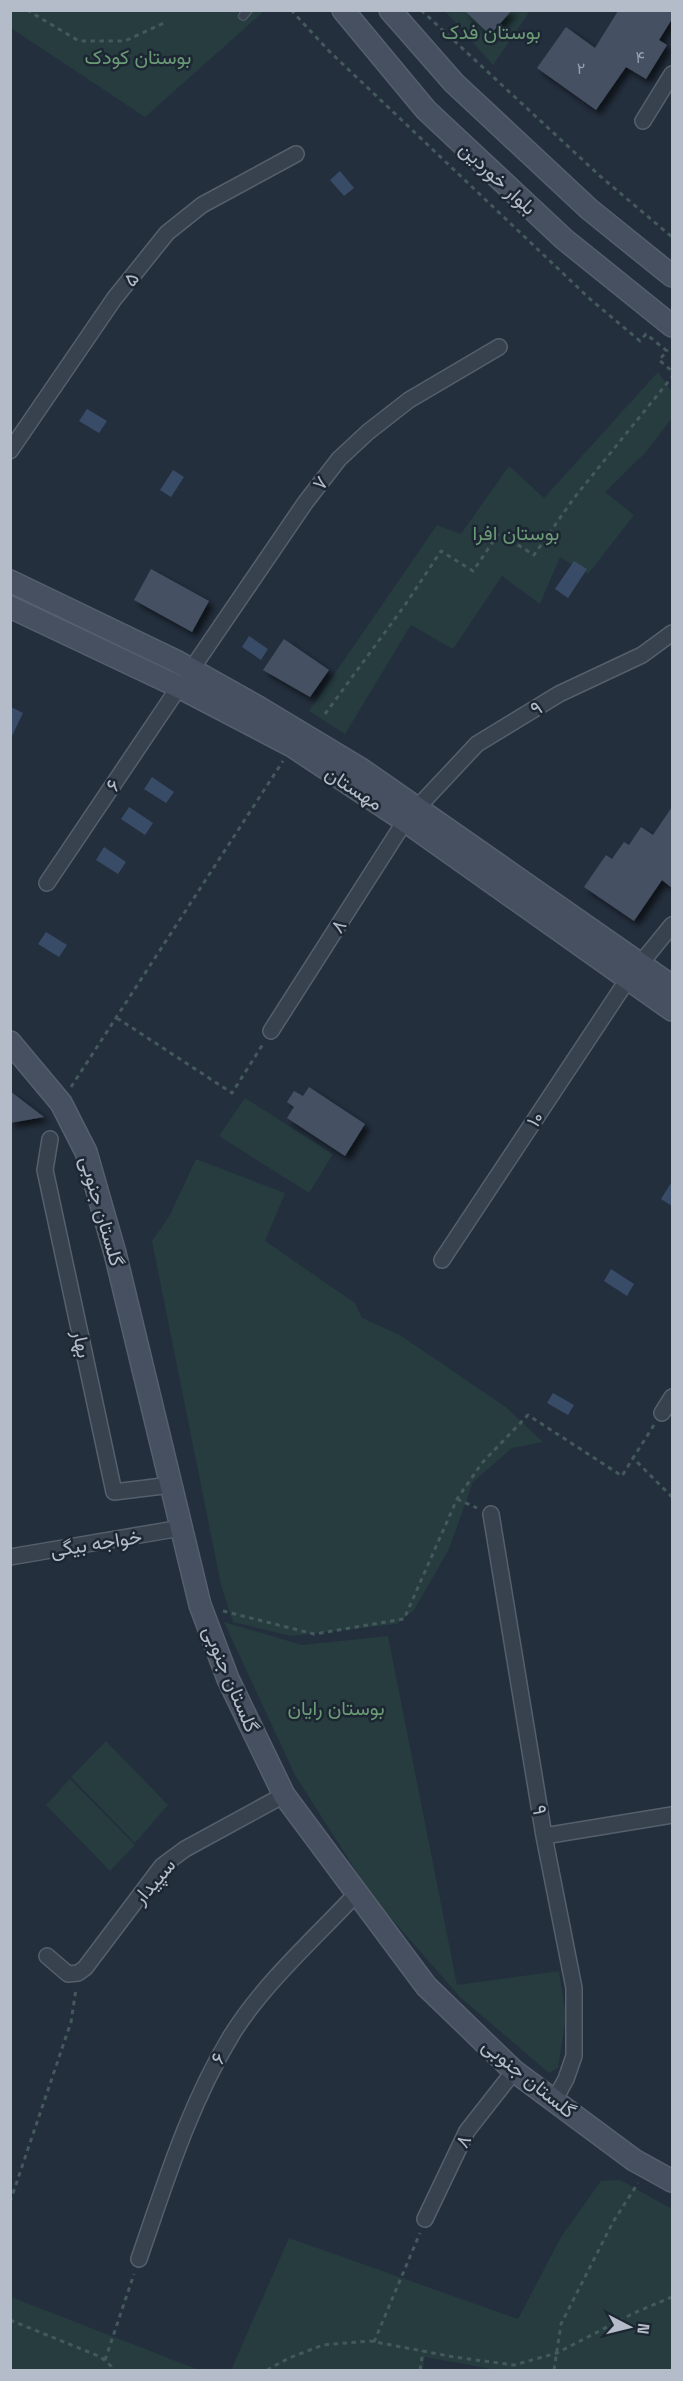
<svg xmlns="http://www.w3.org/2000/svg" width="683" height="2381" viewBox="0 0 683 2381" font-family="'Space Grotesk',Vazirmatn,sans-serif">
<defs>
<filter id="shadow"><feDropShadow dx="5" dy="5" stdDeviation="3" flood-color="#0009"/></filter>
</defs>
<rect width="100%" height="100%" fill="#242f3e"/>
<!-- green -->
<path fill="#263c3f" d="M10,11h254l-119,106 -134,-89z
M445,11h85l-37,54z
M658,372l14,20v26l-27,35 -40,39 29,23 -46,59 -28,-17 -20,47 -38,-28 -49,73 -42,-24 -66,109 -36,-23 128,-186 24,9 48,-68 35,32z
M245,1098l88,56 -24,39 -90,-57z
M196,1159l89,34 -20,48 90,62 7,15 38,17 107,73 36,34 -31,6 -39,34 -24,67 -35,61 -17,14 -106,12 -58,-14 -12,-37 -69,-344 18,-26z
M224,1622l78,23 86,-9 69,349 102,-14 7,46 -8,51 -9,5 -88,-75 -87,-99 -79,-124z
M106,1741l62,64 -33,38 -64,-66z
M70,1779l65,66 -25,26 -64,-66z
M620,2180l52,29 -1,161h-174l-72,-13 -2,13h-192l58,-132 229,81 43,-82 40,-56z
M11,2297l188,73h-188z"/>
<!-- water -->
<path fill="#394c67" d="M340,171l14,17 -10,8 -14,-16z
M87,409l20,12 -8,12 -20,-12z
M173,470l11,7 -13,20 -11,-7z
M574,561l13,8 -19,29 -13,-9z
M249,636l19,13 -7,11 -19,-13z
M11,707l12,6 -12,25 -1,-30z
M152,777l22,15 -8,11 -22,-14z
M129,807l24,16 -8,12 -24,-16z
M104,847l22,15 -8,12 -22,-14z
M46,932l21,13 -8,12 -21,-13z
M671,1183l1,1v22l-11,-7z
M611,1269l23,15 -7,12 -23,-15z
M553,1393l21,12 -6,10 -21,-12z"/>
<!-- building -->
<path fill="#455162" filter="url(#shadow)" d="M464,10h48l-22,25z
M672,10v9l-13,21 8,5 -21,34 -20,-12 -30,43 -59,-42 29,-41 29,21 23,-37z
M151,569l58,32 -17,31 -58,-32z
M284,639l45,31 -19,27 -47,-27z
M672,807v81l-10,-8 -28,41 -50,-34 22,-32 6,4 12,-17 5,3 12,-18 12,8z
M309,1087l56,37 -20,32 -58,-38 7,-11 -7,-5 7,-11 9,5z
M10,1091l34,26 -34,6z"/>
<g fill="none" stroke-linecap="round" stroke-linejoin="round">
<defs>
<path id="lane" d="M243,16l5,-6"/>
<path id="street" d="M643,121l29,-47
M10,451l104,-152 53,-66 35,-28 94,-51
M191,670l114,-167 34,-44 29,-27 41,-32 90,-53
M417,808l60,-64 82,-50 83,-39 30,-22
M47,883l132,-196
M641,963l31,-38
M271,1031l134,-210
M50,1139l-5,31 69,322 57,-7
M442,1260l186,-281
M662,1413l10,-16
M491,1514l53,322 30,152v68l-8,23 -12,22
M10,1557l171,-29
M544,1836l128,-21
M47,1956l21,18 10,-1 7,-5 77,-102 23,-17 99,-54
M425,2219l42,-88 47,-60
M139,2259c26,-75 50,-154 92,-223 31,-51 85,-99 126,-143"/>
<path id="secondary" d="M343,10l83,100 138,129 108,87
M390,10l64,73 135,126 83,67
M10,581l166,80 82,46 103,62 311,217
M10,607l169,80 113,59 113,75 267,189
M10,1042l51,61 25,49 29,101 85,352 28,74 56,116 142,191 88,85 120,89 38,21"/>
</defs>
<!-- lane casing -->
<use href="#lane" stroke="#565f6c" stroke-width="10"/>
<!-- street casing -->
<use href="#street" stroke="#565f6c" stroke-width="18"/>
<!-- secondary casing -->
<use href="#secondary" stroke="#565f6c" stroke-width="24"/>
<!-- path -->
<path stroke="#44595c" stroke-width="3" stroke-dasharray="4.5 4.5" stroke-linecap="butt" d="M27,10l52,31h46l39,-18
M291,10l38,41 261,248 50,42 6,-7 21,17 -8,9 13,11
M421,10l179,166 72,61
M325,714l80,-109 36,-54 32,20 26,-38 35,22 40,-57 98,-121
M117,1018l115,75 31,-49
M71,1087l212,-326
M654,1425l-21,33 39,39
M457,1499l20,9
M223,1611l91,23 90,-15 53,-120 25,-36 46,-48 94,61 11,-18
M10,2202l61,-180 5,-33
M10,2320l91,37 10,9 1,4
M374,2342l46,-109
M105,2360l29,-86
M267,2370l22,-12 34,-13 47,-4 84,16 60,8 43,-12 77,-40 38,-16
M420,2370l3,-19
M554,2370l7,-46 52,-102 25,-39"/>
<!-- lane -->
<use href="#lane" stroke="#38414e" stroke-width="8"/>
<!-- street -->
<use href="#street" stroke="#38414e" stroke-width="15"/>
<!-- secondary -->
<use href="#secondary" stroke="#465061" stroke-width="21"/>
</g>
<g text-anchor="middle" stroke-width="5" stroke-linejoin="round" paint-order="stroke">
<!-- number labels -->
<g font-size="16" fill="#98a1af">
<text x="640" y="63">۴</text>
<text x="581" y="74">۲</text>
</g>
<!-- park labels -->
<g font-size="20" fill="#6b9a76" stroke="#1d2633">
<text x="491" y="39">بوستان فدک</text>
<text x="138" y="64">بوستان کودک</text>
<text x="516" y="540">بوستان افرا</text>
<text x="336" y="1715">بوستان رایان</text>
</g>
<!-- street labels -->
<g font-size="20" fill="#b4bcc9" stroke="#1d2633">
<text transform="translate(498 178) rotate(43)" y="7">بلوار خوردین</text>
<text transform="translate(131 279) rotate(-51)" y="7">۵</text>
<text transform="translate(320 483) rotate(-52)" y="7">۷</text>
<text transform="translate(536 708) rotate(-32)" y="7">۹</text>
<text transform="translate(113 785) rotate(-56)" y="7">۶</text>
<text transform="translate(354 788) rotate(33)" y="7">مهستان</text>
<text transform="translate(338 926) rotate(-57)" y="7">۸</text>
<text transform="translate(535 1119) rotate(-57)" y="7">۱۰</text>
<text transform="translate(102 1211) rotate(74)" y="7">گلستان جنوبی</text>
<text transform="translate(82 1344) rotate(78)" y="7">بهار</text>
<text transform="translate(96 1543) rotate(-9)" y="7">خواجه بیگی</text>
<text transform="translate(231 1679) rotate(67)" y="7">گلستان جنوبی</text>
<text transform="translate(540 1810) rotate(81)" y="7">۹</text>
<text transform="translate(154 1881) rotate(-49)" y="7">سپیدار</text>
<text transform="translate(218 2058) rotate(-61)" y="7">۶</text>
<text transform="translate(529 2078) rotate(39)" y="7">گلستان جنوبی</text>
<text transform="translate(463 2141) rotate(-63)" y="7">۸</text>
</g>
</g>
<!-- border -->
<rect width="683" height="2381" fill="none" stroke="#b4bcc9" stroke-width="24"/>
<!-- north arrow -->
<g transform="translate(629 2327) rotate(97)" stroke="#1d2633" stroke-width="4.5" paint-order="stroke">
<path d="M0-4.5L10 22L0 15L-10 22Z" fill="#b4bcc9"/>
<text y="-9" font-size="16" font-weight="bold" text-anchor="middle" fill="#b4bcc9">N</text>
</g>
</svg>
